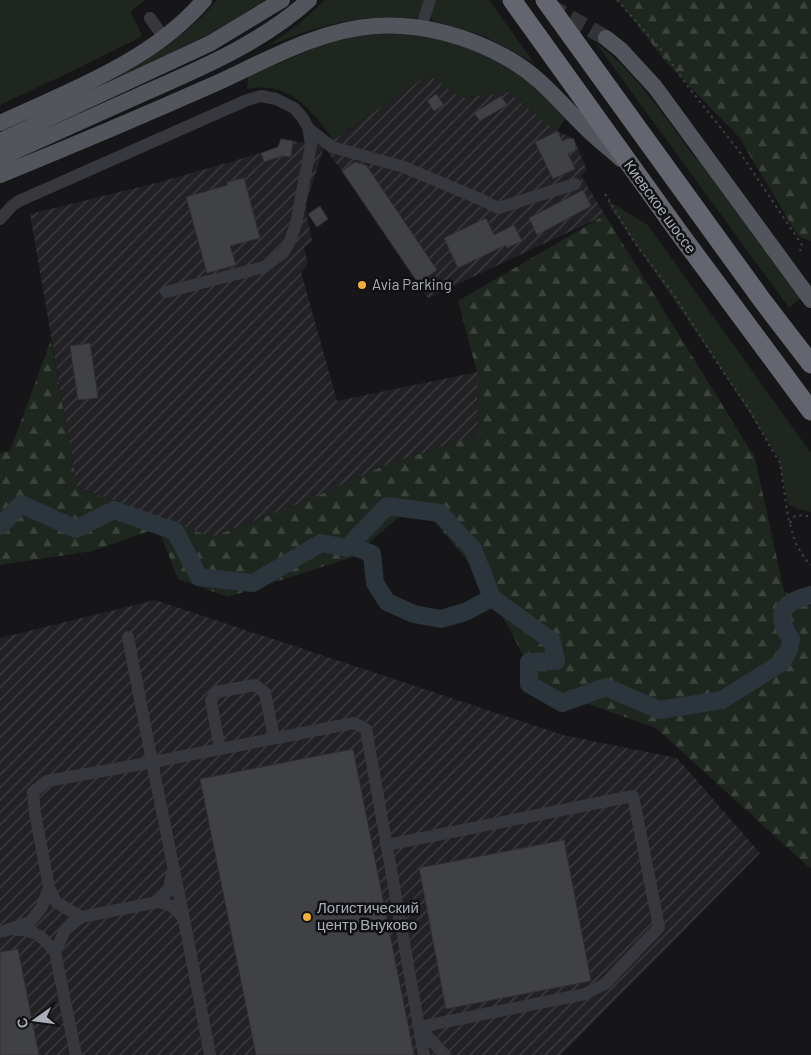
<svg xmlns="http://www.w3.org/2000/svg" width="811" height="1055" viewBox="0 0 811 1055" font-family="Barlow,sans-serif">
<defs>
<pattern id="industrial-furrows" width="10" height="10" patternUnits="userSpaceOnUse" patternTransform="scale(1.25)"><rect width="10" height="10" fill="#222225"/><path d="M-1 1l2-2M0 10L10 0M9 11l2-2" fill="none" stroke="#3f3f43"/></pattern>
<pattern id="forest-firs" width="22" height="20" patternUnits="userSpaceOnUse" patternTransform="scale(1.25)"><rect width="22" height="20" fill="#1e261f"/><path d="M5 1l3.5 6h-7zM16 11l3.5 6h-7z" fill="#3c433d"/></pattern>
</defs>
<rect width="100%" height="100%" fill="#161618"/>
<!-- industrial -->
<path fill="url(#industrial-furrows)" d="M429,74l32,24 47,-6 49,39 17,8 13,31 -6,6 24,39 -177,83 -86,-127 -18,-24 -18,57 1,12 5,25 -8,7 4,16 -7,8 36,129 140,-29 1,63 -95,31 -72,33 -99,38 -135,-50 -47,-273 130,-32 101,-29 17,-6 3,-8 43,7z
M155,600l408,135 114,23 83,95 -199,202h-561v-417z"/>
<!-- green -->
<path fill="#1e261f" d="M0,0h145l-13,10 -1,3 10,20v4l-60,30 -81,38z
M217,0h48l-50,32 -99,46c36,-22 74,-45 101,-78z
M325,0h101l-8,17 -2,2c-60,-5 -96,6 -150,28l34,-24z
M436,0h53l45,63 -50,-27 -51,-15 -2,-5z
M380,33c26,1 52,1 76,10 42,13 83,41 109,76l-8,12 -49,-39 -47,6 -32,-24 -96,66c-21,-30 -44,-60 -86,-51l1,-12 66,-29 33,-11z
M595,42c42,31 70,75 101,117l2,-1 103,140 -12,10z
M607,200l41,25 163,228v59l-13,-3 -10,-5 -9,-45 -65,-101 -103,-149z"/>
<!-- forest -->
<path fill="url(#forest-firs)" d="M618,0h193v241l-13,-5 -59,-99 -73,-75z
M605,215l150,243 29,133 27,15v263l-155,-141 -116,-41 -58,-109 -65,-77 -64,56 -125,40 -50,-18 -20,-51 -66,23 -92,14v-112l10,-2 41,-111 26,147 135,50 99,-38 72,-33 95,-31 -1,-63 -19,-71z"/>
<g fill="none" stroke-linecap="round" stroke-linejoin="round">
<!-- river -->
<path stroke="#2c353c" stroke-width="18" d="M0,526l21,-22 55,25 38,-19 61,21 24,46 54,6 68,-40 26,5 40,-42 53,7 33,36 19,49 60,43 4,20 -27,1v22l33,19 44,-16 53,23 63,-10 59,-37 8,-13 2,-11c-18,-26 -8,-37 20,-44
M350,545l22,9 3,29 12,19 27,12 27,5 24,-7 27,-14"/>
</g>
<!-- building -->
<path fill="#404145" stroke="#303034" d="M436,94l8,11 -10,6 -7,-10z
M501,96l6,9 -27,16 -6,-8z
M558,131l4,10 7,-3 5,1 2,7 -1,5 -7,3 7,15 -22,10 -18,-37z
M281,139l12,2 -2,16 -9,-1 -18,6 -3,-9 17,-6z
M355,162l11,3 71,105 -19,13 -76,-112z
M244,178l16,60 -30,8 6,19 -29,8 -21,-76 42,-12 -1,-3z
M583,190l8,16 -54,29 -8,-17z
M320,206l8,13 -11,8 -9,-13z
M486,218l8,17 20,-10 8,16 -15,7 -1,-3 -48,23 -14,-30z
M90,343l8,55 -20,2 -8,-54z
M353,749l61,306h-158l-56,-276z
M564,840l27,141 -145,28 -27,-141z
M18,949l21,106h-39v-103z"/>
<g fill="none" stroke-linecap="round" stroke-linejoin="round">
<!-- major-tunnel -->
<path stroke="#333438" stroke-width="16" stroke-dasharray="16 8" stroke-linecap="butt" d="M549,6l57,32"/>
<!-- path -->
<path stroke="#3d3f44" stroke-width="2" stroke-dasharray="2.5 4" stroke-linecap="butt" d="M617,0l49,55 20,29 53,67 63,94 -2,6
M605,194l30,49 39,52 48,75 27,39 23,41 8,13 8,54 7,25 10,17 6,6
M790,523l5,-7 10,-1 6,3"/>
<!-- minor -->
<path stroke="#37383d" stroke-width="12" d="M150,18l14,20
M421,28l9,-28
M309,129l23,18 72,20 78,33 16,8 77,-24
M0,219l13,-14 6,-4 228,-101 14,-4 15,3 18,9 8,9 6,10 3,18 -15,79 -6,17 -6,11 -20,15 -98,25
M128,637l28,145 28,137
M220,749l-9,-48 5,-9 39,-7 10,8 9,45
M387,845l246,-49 26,131 -54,57 -20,10 -166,33
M49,887l7,15 25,15
M158,902l11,-12 3,-18
M15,930c20,-1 28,7 40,22l21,103
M4,931l26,-9 12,-15 7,-20 -14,-74 -2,-21 14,-11 106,-19 201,-39 12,6 58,326
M55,952l10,-22 16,-13 77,-15 14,4 12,13 26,136
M419,1027l26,28"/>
<!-- major -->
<path stroke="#53555c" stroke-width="16" d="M606,38l15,12 34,37 156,213
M0,123c71,-33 152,-62 204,-123
M0,141l211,-98 71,-43
M0,158c46,-21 93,-42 140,-63 59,-26 120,-51 169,-95
M0,175c74,-30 147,-61 219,-93 50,-23 100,-52 156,-56 46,-3 94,10 134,33 33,19 51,44 78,70 11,11 23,20 34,30"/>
<!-- highway -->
<path stroke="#63666e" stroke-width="19" d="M512,0l168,234 131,177
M545,0l217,300 49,64"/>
</g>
<!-- markers -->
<g fill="#f2b134" stroke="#111113" stroke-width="2">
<circle cx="362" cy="285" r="5"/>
<circle cx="307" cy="917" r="5"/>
</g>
<g text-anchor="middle" stroke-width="5" stroke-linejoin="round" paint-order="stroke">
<!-- street labels -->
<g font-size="15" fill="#a8adb8" stroke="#111113">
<text transform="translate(660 207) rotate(54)" y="5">Киевское шоссе</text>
</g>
<!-- poi labels -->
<g font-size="15" fill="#a8adb8" stroke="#111113" text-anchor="start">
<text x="372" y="290">Avia Parking</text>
<text x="317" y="913">Логистический<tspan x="317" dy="17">центр Внуково</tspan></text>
</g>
</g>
<!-- north arrow -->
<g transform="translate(35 1020) rotate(256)" stroke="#111113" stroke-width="4" paint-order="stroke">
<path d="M0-4L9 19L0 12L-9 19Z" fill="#a8adb8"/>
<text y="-8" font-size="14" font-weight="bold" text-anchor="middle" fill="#a8adb8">С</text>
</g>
</svg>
